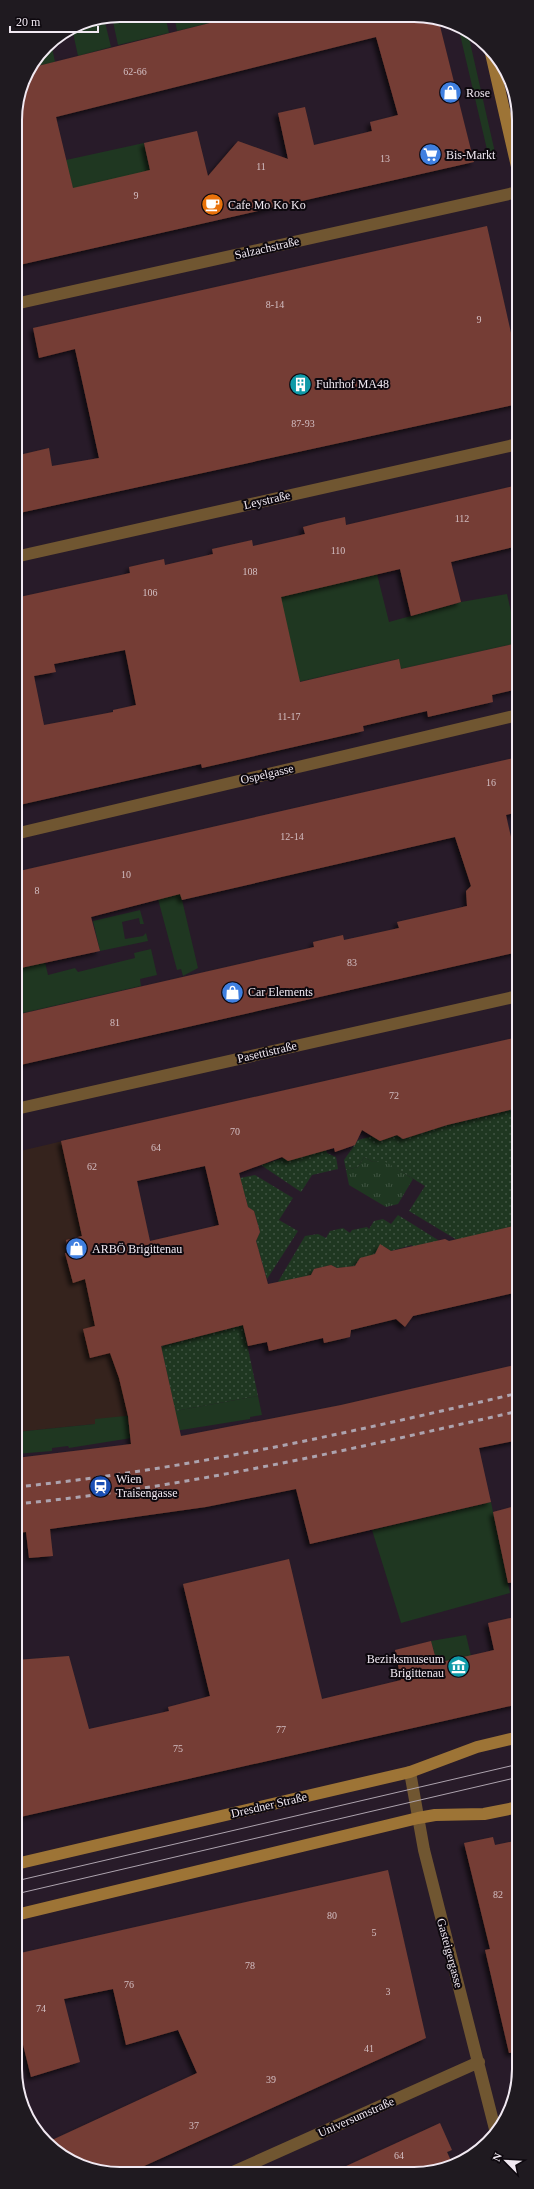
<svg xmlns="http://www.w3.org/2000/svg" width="534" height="2189" viewBox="0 0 534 2189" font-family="Georgia,serif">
<defs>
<pattern id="park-tufts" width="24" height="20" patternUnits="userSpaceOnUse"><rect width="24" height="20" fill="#1f3721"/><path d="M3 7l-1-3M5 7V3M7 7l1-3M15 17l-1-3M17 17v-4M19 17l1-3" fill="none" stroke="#405442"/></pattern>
<pattern id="garden-dots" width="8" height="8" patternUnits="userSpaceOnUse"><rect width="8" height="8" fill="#1f3721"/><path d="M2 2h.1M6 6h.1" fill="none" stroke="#405442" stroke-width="1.8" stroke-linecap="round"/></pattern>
<filter id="shadow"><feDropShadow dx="-3.5" dy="3.5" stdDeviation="2" flood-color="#0009"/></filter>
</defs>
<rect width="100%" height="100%" fill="#281b29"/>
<!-- commercial -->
<path fill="#35231d" d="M110,1130l51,216 -32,73 -34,1v4l-79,8v-280z"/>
<!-- grass -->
<path fill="#1f3721" d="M120,15h45l4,18 -51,12 -6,-28z
M174,15l64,1 -61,15z
M104,18l7,29 -33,9 -6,-28 8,-5z
M458,26l9,3 29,128 -7,1z
M51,42l4,20 -25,6 16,-22z
M144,143l9,38 -78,17 -9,-38z
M377,574l12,48 72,-20 46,-8 11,49 -117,26 -3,-10 -104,24c0,-33 -4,-55 -19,-85z
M179,887l19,81 -15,8 -2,-7 -4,1 -19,-71z
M140,910l4,14h-4l-1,-6 -17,4 3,17 18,-3 3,-3 2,8 -48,10 -7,-30z
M151,949l6,26 -17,4 1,7 -118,27 -7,-44 29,-7 3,13 27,-7 3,4 57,-14 -1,-5z
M258,1396l4,19 -12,2v2l-181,29 -1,-2 -16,2v3l-36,3v-22l79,-8v-5l80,-8z
M491,1502l19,91 -109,30 -29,-93z
M466,1635l5,21 -34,7 -6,-22z"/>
<!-- park -->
<path fill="url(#park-tufts)" d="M364,1157l9,5 11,-2 29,19 -15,25 -12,3 -37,-22 -3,-15 12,-3z"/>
<!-- garden -->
<path fill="url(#garden-dots)" d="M518,1108v117l-61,15 -48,-29 16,-25 -41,-25 -11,1 -9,-5 -6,10 -12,3 -2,-10 14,-20 15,-4 7,5 17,-6 6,4 44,-14z
M325,1145l2,8 9,4 2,12 -26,6 -11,17 -40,-27z
M255,1175l38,23 -14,22 19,11 -31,48 -11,-38 4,-9 -6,-21 -6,-4 -8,-29z
M398,1215l40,25 -3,6 -21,5 -2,-6 -21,6 -6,-4 -7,2 -3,6 -15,3 -5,8 -18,2 -6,-3 -17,4 -3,6 -22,5 -3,4 -11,3 30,-51 13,-2 8,4 4,-7 13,-3 7,5 2,-3 15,-3 2,2 5,-8 9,-2 8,5z
M243,1325l15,71 -83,15 -14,-65z"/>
<!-- building -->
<path fill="#753e34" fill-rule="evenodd" filter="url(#shadow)" d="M238,16l200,2 36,144 -459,104v-54l7,-1 -7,-30v-68l11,-39 4,-6zM376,37l22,78 -28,7 2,9 -58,14 -9,-38 -27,6 10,46 -50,-18 -30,35 -11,-45 -53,12 6,27 -77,18 -17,-71z
M487,226l31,138v40l-503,110v-58l34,-8 3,18 47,-8 -24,-109 -36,9 -6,-30z
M518,485v61l-67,16 10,40 -50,14 -11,-47 -119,28 19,85 99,-23 2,10 117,-26v46l-26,6 1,7 -22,5 -43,10 -1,-6 -64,15 1,5 -162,37 -1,-4 -186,42v-208l115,-25 -1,-6 13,-3 22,-5 1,6 48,-11 -1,-5 40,-9 1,6 52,-12 -2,-7 15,-4 27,-6 1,8zM125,650l11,55 -23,5v2l-69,13 -10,-49 22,-4 -2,-8z
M518,757v55l-12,3 12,53v84l-502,114v-51l298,-68 -1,-5 30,-7 1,5 55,-12 -2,-6 70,-16 -1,-15 5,-5 -16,-49 -273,63 -2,-6 -89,23 9,34 -84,18 -1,-97z
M518,1037v71l-71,17 -44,14 -6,-4 -17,6 -18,-11 -7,15 -20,7 -1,-4 -46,13 -6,-4 -43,16 9,34 6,4 6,21 -4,9 12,43 43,-9 3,-6 17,-4 6,3 18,-2 5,-8 15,-4 5,-10 11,7 54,-12 4,2 69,-16v67l-105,24 -8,11 -9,-8 -45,11 -1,7 -26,6 -1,-5 -54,13 -2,-9 -19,4 -5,-21 -82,21 20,90 160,-31 178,-41v76l-40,8 12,54 -181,42 -14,-55 -90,18 -156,22 3,27 -24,2 -3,-26 -10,1v-75l115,-14 -3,-28 -9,-38 -9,-25 -20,5 -7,-29 12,-3 -10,-47 -12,4 -8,-30h4l-3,-13 16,-4 -21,-95zM205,1166l14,59 -69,16 -13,-60z
M519,1505v77l-11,1 -15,-71z
M289,1559l33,140 79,-19 -6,-30 36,-9 6,22 57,-13 -6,-27 31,-7v88l-503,114v-158l53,-4 20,73 80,-18 -1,-4 42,-11 -27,-112z
M493,1837l2,8 24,-5v212l-10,1 -24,-103 5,-1 -26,-106z
M388,1870l38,168 -295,134h-32l-32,-12 -8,-7 -7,-13 145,-67 -19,-43 -52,15 -13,-56 -49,10 16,63 -49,15 -15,-61v-62z
M440,2123l12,27 -5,2 6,13 -25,8h-97z"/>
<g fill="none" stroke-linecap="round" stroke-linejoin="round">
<!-- street -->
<path stroke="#705631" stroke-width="12" d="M15,304l503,-112
M15,557l503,-113
M15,834l503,-119
M16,1109l502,-113
M410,1772l14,78 72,283
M233,2172l246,-110"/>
<!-- secondary -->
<path stroke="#9d7436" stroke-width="12" d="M490,49l28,122
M16,1864l394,-92 67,-25 42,-10
M16,1915l402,-97 17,-3 49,-1 35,-7"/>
<!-- tram -->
<path stroke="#ada3ae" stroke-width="1" d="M16,1881l503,-117
M16,1894l503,-117"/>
<!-- rail -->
<path stroke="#ada3ae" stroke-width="3" stroke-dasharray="5 5" stroke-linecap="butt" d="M16,1487c170,-17 336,-55 503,-94
M16,1504c170,-16 336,-55 503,-93"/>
</g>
<!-- icons -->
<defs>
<symbol id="shop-disc" viewBox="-11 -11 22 22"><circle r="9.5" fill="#3f7fe0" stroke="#0d080e"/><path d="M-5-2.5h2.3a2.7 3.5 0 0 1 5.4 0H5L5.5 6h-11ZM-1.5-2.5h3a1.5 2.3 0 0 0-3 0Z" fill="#fff"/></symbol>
<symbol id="supermarket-disc" viewBox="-11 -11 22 22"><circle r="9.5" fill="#3f7fe0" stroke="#0d080e"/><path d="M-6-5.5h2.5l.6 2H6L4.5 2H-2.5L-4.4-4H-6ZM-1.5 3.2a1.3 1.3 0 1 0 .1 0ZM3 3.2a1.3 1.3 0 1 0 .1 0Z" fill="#fff"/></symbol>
<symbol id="cafe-disc" viewBox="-11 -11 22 22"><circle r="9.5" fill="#e8710a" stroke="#0d080e"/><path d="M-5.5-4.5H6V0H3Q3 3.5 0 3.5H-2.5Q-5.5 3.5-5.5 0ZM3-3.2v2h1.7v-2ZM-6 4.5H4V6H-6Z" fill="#fff"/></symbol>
<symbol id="building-disc" viewBox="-11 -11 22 22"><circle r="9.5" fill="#0f9aa8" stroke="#0d080e"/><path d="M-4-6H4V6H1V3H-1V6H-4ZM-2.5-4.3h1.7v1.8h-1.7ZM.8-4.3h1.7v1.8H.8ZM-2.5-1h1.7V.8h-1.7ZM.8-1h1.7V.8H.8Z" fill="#fff"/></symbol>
<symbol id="station-disc" viewBox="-11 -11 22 22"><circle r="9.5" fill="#1a4fb4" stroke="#0d080e"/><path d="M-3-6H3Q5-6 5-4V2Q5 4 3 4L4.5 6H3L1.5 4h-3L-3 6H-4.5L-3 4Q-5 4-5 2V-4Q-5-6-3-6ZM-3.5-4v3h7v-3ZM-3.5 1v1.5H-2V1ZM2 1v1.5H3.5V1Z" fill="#fff"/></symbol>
<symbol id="museum-disc" viewBox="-11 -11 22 22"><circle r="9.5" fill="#0f9aa8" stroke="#0d080e"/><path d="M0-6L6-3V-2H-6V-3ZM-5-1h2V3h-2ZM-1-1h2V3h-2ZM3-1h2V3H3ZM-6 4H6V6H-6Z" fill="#fff"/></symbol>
</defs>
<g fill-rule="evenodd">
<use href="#shop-disc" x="438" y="80" width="25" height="25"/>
<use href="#supermarket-disc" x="418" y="142" width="25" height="25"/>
<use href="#cafe-disc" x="200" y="192" width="25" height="25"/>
<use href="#building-disc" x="288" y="372" width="25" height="25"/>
<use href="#shop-disc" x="220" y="980" width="25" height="25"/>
<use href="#shop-disc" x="64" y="1236" width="25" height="25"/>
<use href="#station-disc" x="88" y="1474" width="25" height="25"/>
<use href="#museum-disc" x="446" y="1654" width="25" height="25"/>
</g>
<g text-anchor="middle" stroke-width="4" stroke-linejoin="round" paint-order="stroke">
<!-- number labels -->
<g font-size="10" fill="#d2bec2">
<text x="135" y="75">62-66</text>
<text x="385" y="162">13</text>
<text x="261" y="170">11</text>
<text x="136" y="199">9</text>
<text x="275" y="308">8-14</text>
<text x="479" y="323">9</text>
<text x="303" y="427">87-93</text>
<text x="462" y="522">112</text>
<text x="338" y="554">110</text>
<text x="250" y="575">108</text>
<text x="150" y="596">106</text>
<text x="289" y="720">11-17</text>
<text x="491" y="786">16</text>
<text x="292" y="840">12-14</text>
<text x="126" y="878">10</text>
<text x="37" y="894">8</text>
<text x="352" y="966">83</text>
<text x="115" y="1026">81</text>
<text x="394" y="1099">72</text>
<text x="235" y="1135">70</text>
<text x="156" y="1151">64</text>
<text x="92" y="1170">62</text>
<text x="281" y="1733">77</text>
<text x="178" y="1752">75</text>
<text x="498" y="1898">82</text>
<text x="332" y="1919">80</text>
<text x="374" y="1936">5</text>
<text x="250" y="1969">78</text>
<text x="129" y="1988">76</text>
<text x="388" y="1995">3</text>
<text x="41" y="2012">74</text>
<text x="369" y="2052">41</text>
<text x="271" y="2083">39</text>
<text x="194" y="2129">37</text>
<text x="399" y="2159">64</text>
</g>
<!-- poi labels -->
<g font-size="12" fill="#f1e9f2" stroke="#0d080e" text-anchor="start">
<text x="466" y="97">Rose</text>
<text x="446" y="159">Bis-Markt</text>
<text x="228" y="209">Cafe Mo Ko Ko</text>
<text x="316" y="388">Fuhrhof MA48</text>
<text x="248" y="996">Car Elements</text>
<text x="92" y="1253">ARBÖ Brigittenau</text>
<text x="116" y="1483">Wien<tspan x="116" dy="14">Traisengasse</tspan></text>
<text x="444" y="1663" text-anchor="end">Bezirksmuseum<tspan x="444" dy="14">Brigittenau</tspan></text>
</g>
<!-- street labels -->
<g font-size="12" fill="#f1e9f2" stroke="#0d080e">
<text transform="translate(267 248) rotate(-13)" y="4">Salzachstraße</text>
<text transform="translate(267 500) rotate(-13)" y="4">Leystraße</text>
<text transform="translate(267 774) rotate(-13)" y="4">Ospelgasse</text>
<text transform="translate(267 1052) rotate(-13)" y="4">Pasettistraße</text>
<text transform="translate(269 1805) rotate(-13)" y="4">Dresdner Straße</text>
<text transform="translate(450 1953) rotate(75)" y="4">Gasteigergasse</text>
<text transform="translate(356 2117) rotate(-24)" y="4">Universumstraße</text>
</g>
</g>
<!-- crop -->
<path d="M0 0H534V2189H0ZM120 22H414A98 98 0 0 1 512 120V2069A98 98 0 0 1 414 2167H120A98 98 0 0 1 22 2069V120A98 98 0 0 1 120 22Z" fill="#1f1a20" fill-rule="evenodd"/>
<path fill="none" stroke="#f1e9f2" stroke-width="2" d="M120 22H414A98 98 0 0 1 512 120V2069A98 98 0 0 1 414 2167H120A98 98 0 0 1 22 2069V120A98 98 0 0 1 120 22Z"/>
<!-- north arrow -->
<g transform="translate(506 2161) rotate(294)" stroke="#0d080e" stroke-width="3" paint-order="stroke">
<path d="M0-3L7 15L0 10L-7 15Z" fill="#f1e9f2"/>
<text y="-6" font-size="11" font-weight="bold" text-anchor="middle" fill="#f1e9f2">N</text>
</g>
<!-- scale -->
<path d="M10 26v6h88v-6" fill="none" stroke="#f1e9f2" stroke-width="2"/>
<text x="16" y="26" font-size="12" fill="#f1e9f2" stroke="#0d080e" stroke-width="3" paint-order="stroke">20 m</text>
</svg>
